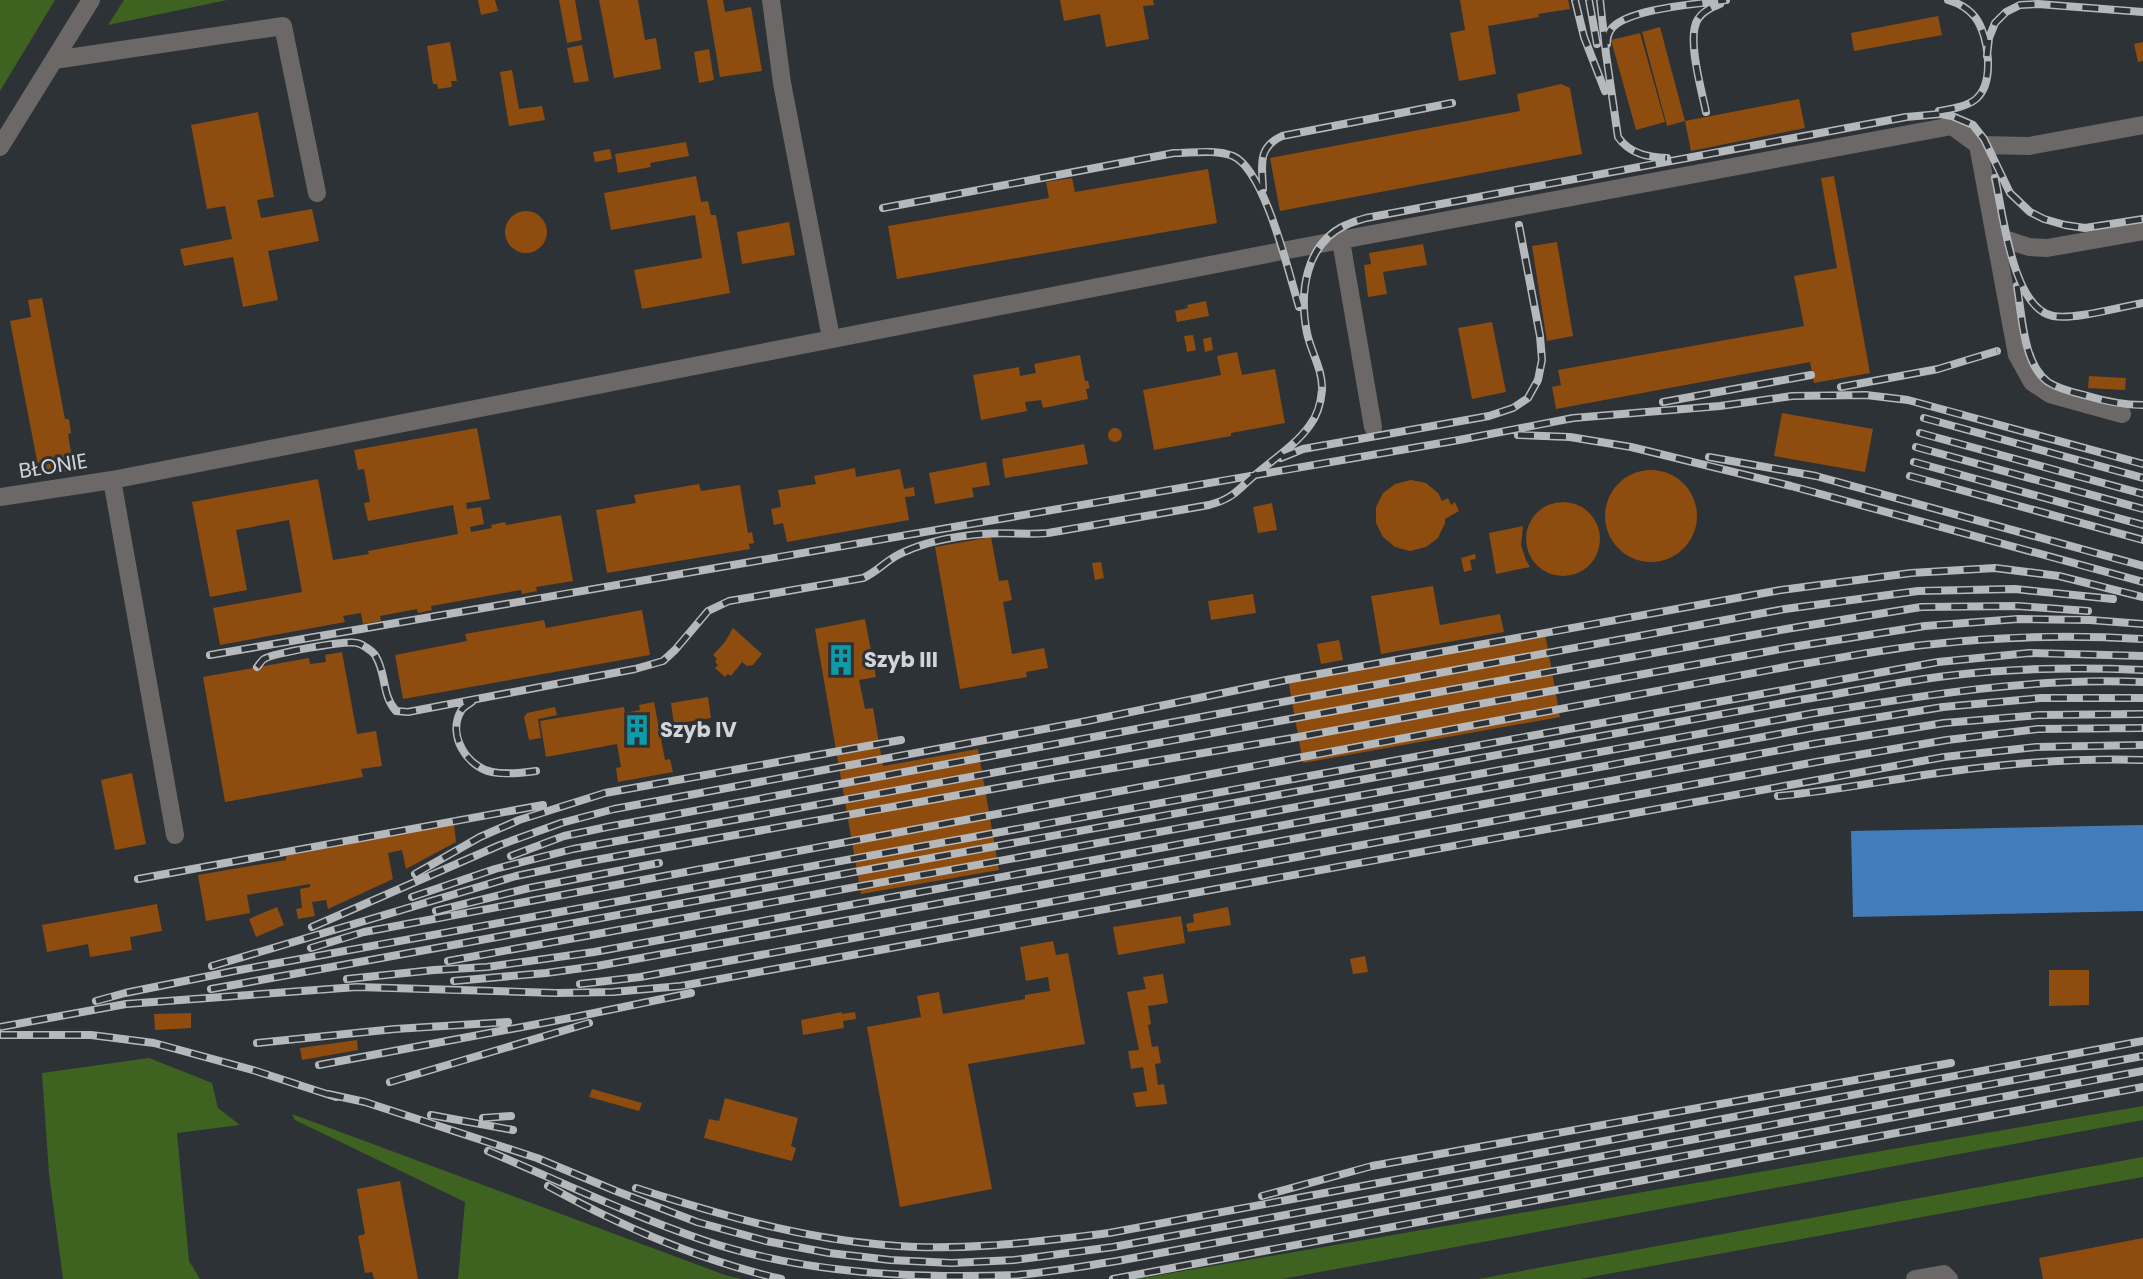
<svg xmlns="http://www.w3.org/2000/svg" width="2143" height="1279" viewBox="0 0 2143 1279" font-family="Poppins,sans-serif">
<rect width="100%" height="100%" fill="#2d3236"/>
<!-- green -->
<path fill="#3e6320" d="M0,0h55l-55,91z
M124,0h103l-119,25z
M149,1058l63,25 6,25 22,17 -63,8 12,128 11,18h-137l-14,-105 -7,-101z
M2143,1106v14l-861,159h-145z
M292,1114l433,161 16,4h-283l7,-77 -170,-82z
M2143,1157v20l-563,102h-102z"/>
<!-- water -->
<path fill="#427cb9" d="M2143,825v86l-290,6 -2,-86z"/>
<!-- building -->
<path fill="#8e4c0e" d="M478,0h17l3,11 -17,4z
M559,0h16l7,40 -15,3z
M599,0h39l7,40 11,-2 5,31 -47,9z
M707,0h16l2,12 26,-5 11,64 -42,6z
M1060,0h93l1,5 -11,1 6,33 -43,8 -6,-33 -36,7z
M1460,0h108l2,9 -32,5 1,3 -51,9 8,48 -37,7 -9,-48 15,-3z
M1938,16l4,19 -88,16 -3,-18z
M1660,27l25,94 -18,5 -25,-94z
M1640,33l25,89 -29,8 -25,-90z
M450,42l7,39h-6l1,6 -14,2 -1,-5h-4l-6,-38z
M2143,42v19l-5,1 -4,-18z
M582,45l7,36 -15,2 -7,-35z
M709,49l5,31 -15,3 -5,-31z
M512,70l7,39 23,-3 3,14 -36,6 -9,-54z
M1561,84l9,4 12,66 -302,57 -10,-53 250,-47 -3,-17z
M1799,99l6,29 -114,23 -6,-30z
M258,112l16,85 -17,3 4,18 51,-9 7,32 -51,10 10,49 -35,7 -10,-50 -49,9 -4,-17 52,-10 -7,-33 -18,3 -16,-84z
M686,142l3,14 -39,7 1,4 -33,6 -3,-19z
M610,149l2,10 -17,3 -2,-10z
M1208,169l9,54 -320,56 -9,-53 161,-28 -3,-16 26,-4 3,14z
M696,176l5,26 7,-1 3,14h5l14,78 -88,16 -8,-39 68,-12 -7,-43 -84,15 -7,-37z
M1834,176l36,197 -56,10 -4,-21 -254,47 -4,-22 9,-2 -3,-15 246,-44 -10,-50 43,-8 -16,-90z
M505 232a21 21 0 1 1 42 0a21 21 0 1 1-42 0Z
M789,222l6,33 -53,9 -5,-32z
M1557,242l16,94 -26,5 -15,-95z
M1423,244l4,21 -44,7 4,22 -19,3 -4,-32 7,-1 -2,-11z
M42,298l23,121h4l2,14 -3,1 6,36 -34,6 -30,-155 21,-4 -3,-17z
M1206,301l3,15 -32,6 -2,-11 13,-3 -1,-3z
M1492,322l14,70 -34,7 -14,-71z
M1193,335l3,15 -9,2 -3,-16z
M1211,337l2,13 -8,2 -2,-13z
M1237,352l5,23 33,-6 10,54 -54,10v3l-77,14 -11,-60 78,-15 -4,-19z
M1080,355l5,26h3l2,7 -4,1 2,10 -45,9 -2,-8 -16,2 2,9 -46,9 -8,-45 46,-8 1,9 16,-3 -2,-9z
M2089,376l37,2 -1,12 -37,-2z
M1782,413l91,16 -8,43 -91,-16z
M1108 435a7 7 0 1 1 14 0a7 7 0 1 1-14 0Z
M477,428l13,71 -24,4 1,6 14,-2 3,17 -14,3 1,5 21,-4 -1,-3 14,-3 1,3 55,-10 12,66 -37,6 1,4 -15,3 -1,-4 -90,16 1,4 -14,3 -1,-4 -37,7 1,5 -18,3 -2,-11 -18,3 2,6 -125,23 -7,-37 89,-16 -13,-72 -53,10 11,60 -37,7 -18,-95 126,-23 15,81 36,-6 -1,-3 90,-17 -5,-29 -85,16 -4,-18 6,-1 -6,-33 -6,1 -4,-20z
M1084,444l4,20 -83,14 -3,-19z
M986,462l4,23 -18,3 2,9 -39,7 -6,-31z
M855,468l1,9 44,-8 4,20 10,-2 1,9 -10,1 4,23 -122,22 -4,-19 -9,2 -3,-16 10,-2 -3,-17 38,-6 -2,-8z
M1605 516a46 46 0 1 1 92 0a46 46 0 1 1-92 0Z
M1411,480l15,3 12,10 4,8 6,-3 3,7 4,-3 4,9 -14,8v4l-7,15 -12,9 -16,4 -15,-4 -12,-10 -7,-14v-16l7,-14 12,-9z
M699,484l2,7 39,-6 8,48 4,-1 2,11 -5,1 1,5 -143,24 -11,-63 40,-7 -2,-8z
M1526 539a37 37 0 1 1 74 0a37 37 0 1 1-74 0Z
M1272,503l5,27 -19,3 -5,-26z
M1523,526l-2,19 5,15 4,7 -34,7 -7,-41z
M991,537l8,44 9,-1 4,20 -9,2 9,52 32,-6 4,20 -22,4 1,5 -67,12 -25,-142z
M1475,554l1,5 -6,1 2,10 -8,2 -3,-14z
M1101,562l3,16 -9,2 -3,-17z
M1433,586l7,39 60,-11 4,18 -123,22 -10,-58z
M1253,594l3,19 -45,7 -3,-19z
M642,610l8,45 -247,44 -8,-44 72,-14 -2,-7 79,-14 2,8z
M865,619l11,58 -17,3 6,29 8,-1 10,58 95,-17 21,121 -138,24 -46,-265z
M733,628l29,26 -9,11 -6,1 -5,-4 -11,14 -3,-2 -3,3 -10,-9 3,-3 -3,-3 2,-3 -4,-4 12,-13z
M1545,633l15,84 -257,46 -15,-84z
M1339,640l4,20 -22,4 -4,-20z
M342,652l15,82 19,-3 6,35 -21,3 2,8 -138,25 -22,-125 106,-19 1,6 16,-2 -1,-7z
M708,697l3,21 -37,6 -3,-21z
M654,702l11,58 5,-1 3,13 -55,10 -2,-14 5,-1 -4,-23 -71,13 -6,-36 71,-12 13,-2 1,6 15,-3 -1,-5z
M555,707l2,8 -19,4 3,19 -12,2 -5,-23 3,-4z
M132,773l14,71 -31,6 -14,-70z
M454,824l2,18 -50,27 -4,-19 -14,3 5,26 -65,30 -2,-9 -14,2 3,14 -17,3 -2,-10 6,-1 -2,-19 10,-2v-3l-63,11 3,18 -44,8 -8,-46 88,-15v-4z
M157,904l5,27 -32,6 2,13 -42,7 -2,-13 -41,8 -5,-27z
M277,907l7,18 -28,12 -7,-18z
M1228,907l3,18 -43,7 -2,-8 8,-2 -1,-8z
M1181,916l4,27 -67,12 -5,-28z
M1053,941l3,14 12,-2 17,91 -117,20 24,125 -92,18 -33,-180 54,-10 -4,-21 22,-4 4,22 82,-15v-4l25,-4 -2,-14 -22,4 -6,-34z
M1365,956l3,16 -15,2 -3,-15z
M2049,970h40v35l-40,1z
M1163,974l5,29 -20,3 3,18 -3,1 4,22 6,-1 3,17 -6,1 3,21 6,-1 3,20 -31,3 -3,-14 14,-2 -4,-24 -12,2 -3,-18 11,-1 -12,-58 19,-3 -3,-12z
M842,1012v2l13,-2 1,7 -13,2 1,7 -41,7 -2,-15z
M191,1013v15l-36,2 -1,-16z
M357,1040l1,10 -56,10 -2,-12z
M592,1089l50,14 -3,8 -50,-14z
M725,1098l73,20 -7,28 5,2 -4,13 -88,-23 5,-19 10,2z
M400,1181l18,98h-44l-2,-7 -7,1 -7,-37 7,-2 -8,-45z
M2143,1238v41h-100l-4,-21z"/>
<g fill="none" stroke-linecap="round" stroke-linejoin="round">
<!-- minor -->
<path stroke="#6c6868" stroke-width="18" d="M771,0l11,83 49,255
M54,60l229,-34 34,167
M1978,145l51,1 114,-21
M0,147l91,-147
M1995,236l34,11 18,1 96,-17
M1341,241l32,186
M112,480l63,355
M0,497l112,-17 1170,-229 670,-125 26,19 39,210 15,27 18,12 72,20
M1915,1279l29,-5 5,5"/>
<defs>
<path id="rail" d="M1575,0l9,37 21,54
M1589,0l8,44
M1600,0l6,54 12,83c12,17 29,20 49,21
M1607,44c0,-6 1,-11 5,-16 18,-20 87,-24 114,-28
M1987,56l2,-18 6,-15 11,-11 14,-7 18,-1 105,8
M1939,111c12,-2 27,-4 37,-12 19,-16 13,-64 -1,-82 -7,-9 -17,-14 -27,-17
M1706,112c-4,-21 -20,-75 -8,-93 5,-8 14,-12 22,-15
M1995,178c8,34 17,130 58,138 21,4 67,-9 90,-13
M1263,189c-1,-24 -6,-41 19,-53l170,-33
M883,208l291,-55c18,0 41,-4 59,3 32,14 56,118 66,151
M2017,286c5,29 6,78 31,96 11,7 24,10 36,13 20,6 38,10 59,10
M1841,387l97,-18 59,-18
M1663,402l148,-27
M1924,418l219,60
M1920,433l223,61
M1518,435l52,2 61,10 160,39 352,96
M1916,447l227,62
M1709,457l107,19 327,90
M1281,458l22,-9 186,-33 24,-8 15,-10 10,-18 4,-20 -2,-24 -21,-111
M1914,462l229,63
M1910,476l233,64
M210,655l1249,-215 114,-22 147,-12 72,-10 74,-1 42,5 235,64
M257,667c2,-2 5,-7 7,-8 10,-6 82,-19 93,-16 5,1 15,8 18,12 12,19 6,39 21,56l12,1 227,-43 28,-8 12,-11 33,-39 21,-10 134,-23c16,-7 25,-20 41,-26 24,-11 53,-16 79,-18 22,-2 44,1 65,-1l161,-28c7,-2 14,-4 20,-8 9,-5 17,-15 25,-21 18,-16 42,-31 56,-51 7,-9 11,-23 12,-35 1,-20 -11,-38 -15,-57 -8,-40 -2,-89 39,-108 6,-3 13,-5 20,-7l540,-101 34,-3 12,2 21,9 11,14 26,54 20,19 14,7 21,6 20,3 58,-9
M473,701c-3,3 -10,6 -12,10 -14,24 6,56 31,61 14,3 30,1 44,-1
M1778,796c57,-5 112,-17 168,-24 65,-9 132,-14 197,-12
M511,856l53,-20 43,-9 1178,-218 133,-18 97,-2 98,10
M415,874l65,-37 39,-17 86,-27 296,-53
M138,879l405,-74
M412,897l83,-28 78,-20 1213,-220 135,-22 97,-1 70,5
M436,911l93,-23 130,-25
M312,927l188,-82 61,-22 53,-14 473,-88 199,-41 495,-90 130,-17 84,-5 64,8 84,21
M311,948l53,-16 1432,-267c46,-7 92,-17 138,-21 70,-8 139,-9 209,-5
M448,961l1361,-247c110,-18 222,-37 334,-32
M212,966l304,-90 63,-13 480,-86 234,-39 493,-90 139,-22 93,-7 72,1 53,4
M347,979l87,-9 53,-3 107,-15 1218,-224 131,-21 98,-9h102
M454,981l92,-8 51,-7 1216,-222 131,-21 95,-8 104,-1
M580,984l60,-7 1176,-215 131,-22 91,-11 105,-1
M211,989l1594,-290c45,-7 89,-16 133,-22 68,-9 137,-10 205,-7
M96,1001l29,-8 109,-22 1704,-309 91,-9 114,3
M0,1027l126,-23 231,-17 199,6 57,-1 68,-6 1263,-229 92,-10 107,-2
M1,1035h90l63,8 102,28 80,26
M257,1043l138,-14 113,-7
M319,1065l256,-48 116,-24
M390,1082l199,-59
M328,1094l37,8 172,56 79,33 81,31 69,19 63,12 61,7 62,3 62,-3 99,-13 1030,-191
M431,1115l82,15
M483,1118l28,-2
M488,1151c71,30 142,64 215,89 97,33 213,39 314,35 34,-3 67,-9 100,-14l1026,-190
M548,1186c74,41 151,74 233,93
M636,1188c81,26 163,50 249,57 75,7 149,-3 224,-12l1034,-192
M1262,1196l110,-30 579,-103
M1113,1279l1030,-192"/>
</defs>
<!-- rail casing -->
<use href="#rail" stroke="#b6b9bc" stroke-width="8"/>
<!-- rail -->
<use href="#rail" stroke="#2d3236" stroke-width="5" stroke-dasharray="16" stroke-linecap="butt"/>
</g>
<!-- icons -->
<defs>
<symbol id="building-bare" viewBox="-9 -9 18 18"><path d="M-4-6H4V6H1V3H-1V6H-4ZM-2.5-4.3h1.7v1.8h-1.7ZM.8-4.3h1.7v1.8H.8ZM-2.5-1h1.7V.8h-1.7ZM.8-1h1.7V.8H.8Z" fill="#0f9aa8" stroke="#2d3236" stroke-width="2.5" paint-order="stroke"/></symbol>
</defs>
<g fill-rule="evenodd">
<use href="#building-bare" x="819" y="638" width="44" height="44"/>
<use href="#building-bare" x="615" y="708" width="44" height="44"/>
</g>
<g text-anchor="middle" stroke-width="6" stroke-linejoin="round" paint-order="stroke">
<!-- street labels -->
<g font-size="21" fill="#d2d5d8" stroke="#2d3236">
<text transform="translate(53 466) rotate(-9)" y="7">BŁONIE</text>
</g>
<!-- poi labels -->
<g font-size="21" font-weight="bold" fill="#d2d5d8" stroke="#2d3236" text-anchor="start">
<text x="864" y="667">Szyb III</text>
<text x="660" y="737">Szyb IV</text>
</g>
</g>
</svg>
